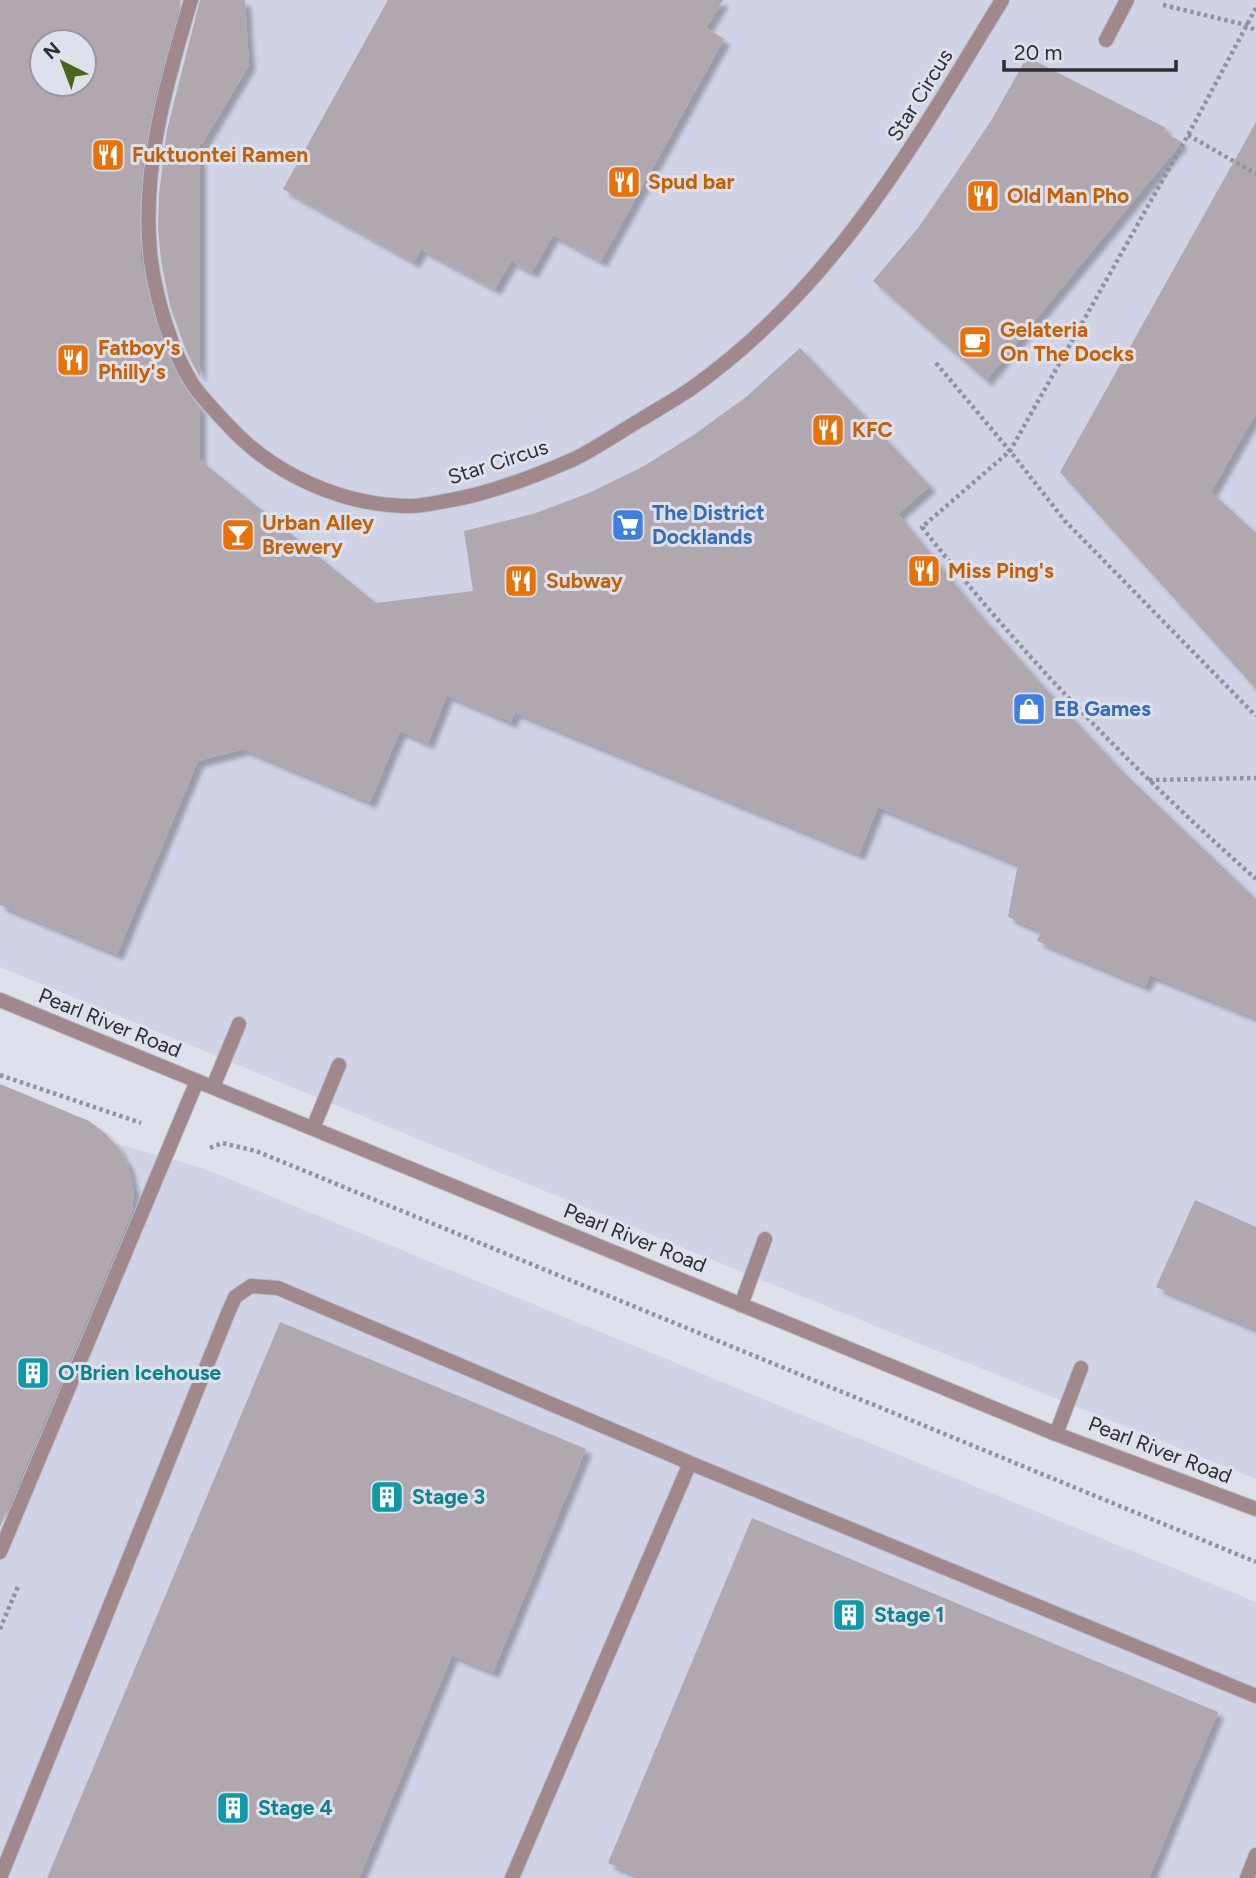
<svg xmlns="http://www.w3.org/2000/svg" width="1256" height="1878" viewBox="0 0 1256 1878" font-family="Figtree,sans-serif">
<defs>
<filter id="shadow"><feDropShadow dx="6" dy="6" stdDeviation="2" flood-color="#0004"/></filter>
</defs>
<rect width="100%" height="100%" fill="#dee0eb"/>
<!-- built -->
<path fill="#d0d3e6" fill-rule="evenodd" d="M0,0h1256v1479l-480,-193 -776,-319zM42,42h42v42h-42z
M0,1094l103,46 102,29 1051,433v276h-1256z"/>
<!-- building -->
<path fill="#b1a7ae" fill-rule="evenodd" filter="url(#shadow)" d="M0,0h181l-26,94 -12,66 -3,34 1,68 16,66 20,48 23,33v51l176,143 97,-12 -9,-60 69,-17 56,-21 55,-27 51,-32 51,-37 54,-49 130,138 -32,28 78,96 75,85 71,76 134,128v119l-106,-43 -5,11 -108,-45 4,-10 -33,-14 10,-53 -140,-57 -19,47 -344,-142 -4,10 -64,-27 -19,48 -28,-12 -30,71 -126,-53 -46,12 -81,193 -117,-49zM42,42h42v42h-42z
M200,0h45l4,65 -47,79 -2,-1v234l-13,-24 -17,-47 -9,-46 -3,-32 1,-33 8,-65z
M388,0h335l-17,28 18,11 -123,222 -48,-26 -21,37 -21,-11 -16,28 -74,-40 -7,13 -131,-73z
M1027,57l139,71 -3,4 19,10 -196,238 -113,-99 45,-53 38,-55 36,-54z
M1256,122v291l-45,79 45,41v156l-196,-217z
M0,1084l89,37 16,12 13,15 10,17 6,26 -2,20 -132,316z
M1195,1200l61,27v102l-100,-42z
M280,1322l306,127 -93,223 -41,-17 -93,223h-312z
M752,1518l466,194 -69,166h-506l-35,-15z"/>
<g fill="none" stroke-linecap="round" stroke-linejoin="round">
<defs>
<path id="lane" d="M213,1087l26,-63
M313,1128l26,-63
M741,1305l24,-66
M1056,1434l25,-66
M0,1552l197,-471
M0,1878l228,-565 7,-16 16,-11 27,2 412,175 566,233
M512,1878l178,-415
M1247,1878l9,-23"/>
<path id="street" d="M191,0c-25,83 -51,173 -40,261 6,41 20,89 42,124 10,14 23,27 34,39 45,50 116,82 183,82 12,0 25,-3 36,-5 43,-7 87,-24 126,-41 24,-11 47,-28 70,-41 16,-10 34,-20 50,-31 143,-102 221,-242 310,-388
M1106,40l21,-40
M0,1000l1056,434 200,75"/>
</defs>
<!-- lane casing -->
<use href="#lane" stroke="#bbbcc6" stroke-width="16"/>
<!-- street casing -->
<use href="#street" stroke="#bbbcc6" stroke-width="16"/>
<!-- path -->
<path stroke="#91939b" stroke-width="4.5" stroke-dasharray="3.5 3.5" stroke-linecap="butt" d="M1163,5l83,20 10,6
M1256,8l-68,127 -178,316 -88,76c99,128 213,245 334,352
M1188,135l68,39
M936,363l74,88 55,70 191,195
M1149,780l107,-2
M0,1075l141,48
M210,1148l12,-5 34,8 1000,411
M0,1629l19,-45"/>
<!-- lane -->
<use href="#lane" stroke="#a0888d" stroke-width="14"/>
<!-- street -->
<use href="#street" stroke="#a0888d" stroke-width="14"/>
</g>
<!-- icons -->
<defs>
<symbol id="restaurant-square" viewBox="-11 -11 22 22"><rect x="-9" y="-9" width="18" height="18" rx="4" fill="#e8710a" stroke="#dee0eb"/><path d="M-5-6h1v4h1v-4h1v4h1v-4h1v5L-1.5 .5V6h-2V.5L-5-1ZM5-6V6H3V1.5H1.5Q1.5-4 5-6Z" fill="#fff"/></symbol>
<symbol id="cafe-square" viewBox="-11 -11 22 22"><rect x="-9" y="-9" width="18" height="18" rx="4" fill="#e8710a" stroke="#dee0eb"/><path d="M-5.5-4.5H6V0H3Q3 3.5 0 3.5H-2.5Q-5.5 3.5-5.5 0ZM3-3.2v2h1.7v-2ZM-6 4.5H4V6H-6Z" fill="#fff"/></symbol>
<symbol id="supermarket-square" viewBox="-11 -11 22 22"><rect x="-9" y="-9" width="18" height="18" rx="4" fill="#3f7fe0" stroke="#dee0eb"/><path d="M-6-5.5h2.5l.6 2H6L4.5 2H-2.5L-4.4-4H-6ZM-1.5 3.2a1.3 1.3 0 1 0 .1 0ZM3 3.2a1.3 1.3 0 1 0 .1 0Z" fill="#fff"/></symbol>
<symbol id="bar-square" viewBox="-11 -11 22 22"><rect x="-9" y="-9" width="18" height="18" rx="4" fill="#e8710a" stroke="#dee0eb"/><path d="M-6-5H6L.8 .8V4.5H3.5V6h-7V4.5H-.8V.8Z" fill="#fff"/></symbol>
<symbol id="shop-square" viewBox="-11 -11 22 22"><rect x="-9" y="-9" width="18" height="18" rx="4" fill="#3f7fe0" stroke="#dee0eb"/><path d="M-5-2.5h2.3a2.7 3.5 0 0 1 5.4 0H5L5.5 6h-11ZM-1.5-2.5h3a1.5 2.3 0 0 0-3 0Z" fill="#fff"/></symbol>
<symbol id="building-square" viewBox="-11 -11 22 22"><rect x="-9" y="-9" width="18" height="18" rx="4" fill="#0f9aa8" stroke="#dee0eb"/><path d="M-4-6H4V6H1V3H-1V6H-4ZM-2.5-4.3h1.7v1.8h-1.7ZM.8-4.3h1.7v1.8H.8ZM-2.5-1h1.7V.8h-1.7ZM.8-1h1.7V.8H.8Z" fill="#fff"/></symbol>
</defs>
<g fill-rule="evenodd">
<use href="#restaurant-square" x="89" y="136" width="38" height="38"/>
<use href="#restaurant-square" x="605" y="163" width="38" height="38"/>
<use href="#restaurant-square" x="964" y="177" width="38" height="38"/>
<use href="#cafe-square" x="956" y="323" width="38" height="38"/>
<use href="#restaurant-square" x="54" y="341" width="38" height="38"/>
<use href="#restaurant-square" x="809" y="411" width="38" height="38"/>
<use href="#supermarket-square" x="609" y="506" width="38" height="38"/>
<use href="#bar-square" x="219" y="516" width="38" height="38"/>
<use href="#restaurant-square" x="905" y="552" width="38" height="38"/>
<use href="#restaurant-square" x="502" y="562" width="38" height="38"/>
<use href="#shop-square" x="1010" y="690" width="38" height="38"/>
<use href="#building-square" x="14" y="1354" width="38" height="38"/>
<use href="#building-square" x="368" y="1478" width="38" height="38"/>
<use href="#building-square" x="830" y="1596" width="38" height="38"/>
<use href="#building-square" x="214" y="1789" width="38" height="38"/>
</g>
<g text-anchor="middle" stroke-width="6" stroke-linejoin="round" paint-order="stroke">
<!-- street labels -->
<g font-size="21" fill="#2d2d32" stroke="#dee0eb">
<text transform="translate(920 95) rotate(-58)" y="7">Star Circus</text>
<text transform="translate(498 462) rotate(-18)" y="7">Star Circus</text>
<text transform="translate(110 1023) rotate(22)" y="7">Pearl River Road</text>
<text transform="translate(635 1238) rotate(22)" y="7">Pearl River Road</text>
<text transform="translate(1160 1450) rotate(21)" y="7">Pearl River Road</text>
</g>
<!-- food labels -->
<g font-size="21" font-weight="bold" fill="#c56008" stroke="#dee0eb" text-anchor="start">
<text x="132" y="162">Fuktuontei Ramen</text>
<text x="648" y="189">Spud bar</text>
<text x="1007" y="203">Old Man Pho</text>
<text x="1000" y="337">Gelateria<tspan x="1000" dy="24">On The Docks</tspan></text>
<text x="98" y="355">Fatboy's<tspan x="98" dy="24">Philly's</tspan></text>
<text x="852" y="437">KFC</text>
<text x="262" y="530">Urban Alley<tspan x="262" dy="24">Brewery</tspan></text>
<text x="948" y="578">Miss Ping's</text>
<text x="546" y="588">Subway</text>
</g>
<!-- shop labels -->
<g font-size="21" font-weight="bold" fill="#366cbe" stroke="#dee0eb" text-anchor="start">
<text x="652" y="520">The District<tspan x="652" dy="24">Docklands</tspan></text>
<text x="1054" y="716">EB Games</text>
</g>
<!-- culture labels -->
<g font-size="21" font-weight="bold" fill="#0d838f" stroke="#dee0eb" text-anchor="start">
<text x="58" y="1380">O'Brien Icehouse</text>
<text x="412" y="1504">Stage 3</text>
<text x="874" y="1622">Stage 1</text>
<text x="258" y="1815">Stage 4</text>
</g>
</g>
<!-- north arrow -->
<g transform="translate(63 63) rotate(318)"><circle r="33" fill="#dee0eb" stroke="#9798a1" stroke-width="2"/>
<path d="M0-5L12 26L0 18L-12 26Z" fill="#496619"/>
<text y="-10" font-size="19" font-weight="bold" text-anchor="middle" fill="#2d2d32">N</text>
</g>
<!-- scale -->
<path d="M1004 60v10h172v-10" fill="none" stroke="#2d2d32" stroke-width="3.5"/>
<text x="1014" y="60" font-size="21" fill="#2d2d32" stroke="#dee0eb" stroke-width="5" paint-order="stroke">20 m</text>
</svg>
